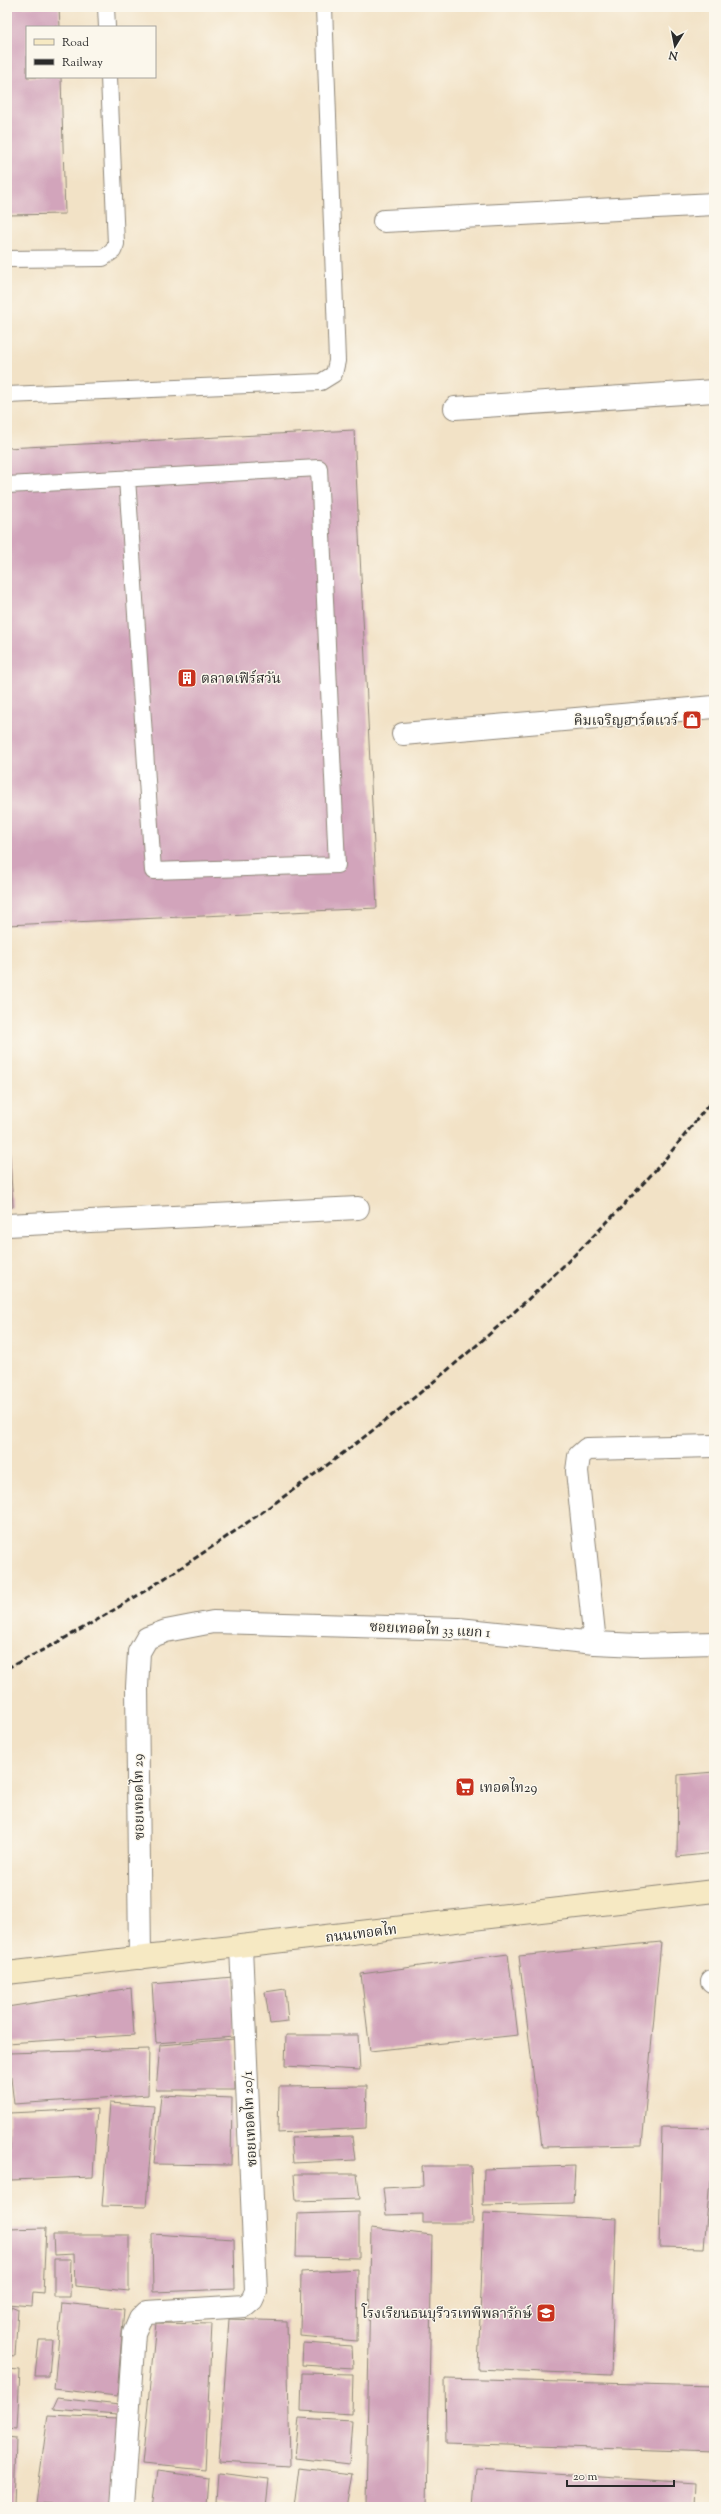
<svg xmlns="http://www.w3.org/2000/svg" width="721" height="2514" viewBox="0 0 721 2514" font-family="'Sorts Mill Goudy','Noto Serif Thai',serif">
<rect width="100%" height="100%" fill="#fbf7ec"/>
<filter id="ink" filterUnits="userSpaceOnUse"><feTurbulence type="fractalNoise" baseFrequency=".025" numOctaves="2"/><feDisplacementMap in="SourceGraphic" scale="8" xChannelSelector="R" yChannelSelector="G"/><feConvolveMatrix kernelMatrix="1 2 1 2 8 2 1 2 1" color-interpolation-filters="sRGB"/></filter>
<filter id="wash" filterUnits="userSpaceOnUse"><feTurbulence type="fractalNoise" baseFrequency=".012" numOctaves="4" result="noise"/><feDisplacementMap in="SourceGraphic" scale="16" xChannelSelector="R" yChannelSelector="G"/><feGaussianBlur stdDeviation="0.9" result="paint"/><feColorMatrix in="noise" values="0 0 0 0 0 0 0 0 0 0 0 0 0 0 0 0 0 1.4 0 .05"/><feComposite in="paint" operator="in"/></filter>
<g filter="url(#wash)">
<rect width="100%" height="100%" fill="#f2e2c6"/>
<g id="blocks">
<!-- building -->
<path fill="#d2a4bb" d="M7,7h52l1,20h-33v50h34l4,137 -58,1z
M354,430l23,478 -370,17v-477z
M7,1127h1l5,80 -6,1z
M714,1772v81l-37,4 1,-82z
M661,1942l-19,203 -100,2 -23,-191z
M508,1954l10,81 -148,16 -9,-77z
M233,1977l1,60 -78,6 -4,-59z
M131,1988l3,47 -127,8v-36z
M285,1989l3,33 -18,2 -5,-32z
M286,2035h72l2,35 -75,-4z
M234,2039l1,51h-79l4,-45z
M149,2049l-1,46 -134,9 -6,-51z
M367,2086l-1,42 -88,5 1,-46z
M161,2095l71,3 -1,67 -77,-1z
M110,2103l44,3 -8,101 -44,-1z
M97,2109l-4,68 -82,3 -2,-67z
M662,2127l52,1v53h-4l-6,67 -45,-1z
M352,2136l3,24 -62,3 -2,-25z
M422,2166h49l2,57h-50v-9l-37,1 -3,-27 40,-2z
M575,2166l-2,37 -90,2 1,-36z
M294,2174h63l3,25 -64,2z
M359,2212v46l-63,-1 1,-43z
M484,2213l132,6 -5,156 -133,-6z
M46,2228l-3,65 -10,-1 -1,14 -25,-2v-75z
M371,2228l61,7 -5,272h-61z
M152,2234l82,5 1,50 -82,3z
M53,2235h76v56l-54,-5 -1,-32 -20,1z
M54,2259h17l-1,38h-16z
M358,2269l-1,72 -57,-5 1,-64z
M62,2303l62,6 -7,87 -63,-7z
M11,2306l7,3 -3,47 -8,-1z
M229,2319l58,2 3,145 -71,-4z
M156,2323l56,1 -7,146 -63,-6z
M39,2340h13l-3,36h-14z
M303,2343l49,3 1,22 -51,-3z
M7,2369l13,1 -3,59 -10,-1z
M302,2373l51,1 -1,40 -51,-3z
M445,2379l269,7v66l-268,-9z
M57,2398l62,7 -2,9 -65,-5z
M48,2415l70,3 -7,89 -75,-4z
M299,2418l53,3 -3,43 -54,-6z
M7,2437l9,1 -2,69h-7z
M299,2468l53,6 -6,33h-52z
M476,2469l219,14 -1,24h-221z
M157,2471l52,7 -2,29h-55z
M218,2473l51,6 -3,28 -50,-4z"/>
</g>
</g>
<g filter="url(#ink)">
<use href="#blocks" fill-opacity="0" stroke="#8e8678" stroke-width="1"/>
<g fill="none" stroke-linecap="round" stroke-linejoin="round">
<defs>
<path id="service" d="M106,7l1,20
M7,259l96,-1 10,-7 3,-7 -7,-167
M7,395l314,-13 13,-8 3,-13 -13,-354
M7,485l312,-17 18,397 -184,6 -26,-393"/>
<path id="minor" d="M384,221l330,-17
M455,408l259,-17
M403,734l311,-27
M7,1225l351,-17
M595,1643l-18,-172 2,-15 8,-7 127,-3
M140,1958l-3,-271 2,-35 8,-14 19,-7 47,-9 246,7 136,14 43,2 76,-2
M712,1981h2
M122,2507l12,-174 6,-14 7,-7 98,-6 7,-6 4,-9 -15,-344"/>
<path id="secondary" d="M7,1973l707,-82"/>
</defs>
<!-- service casing -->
<use href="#service" stroke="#8e8678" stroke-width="18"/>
<!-- minor casing -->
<use href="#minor" stroke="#8e8678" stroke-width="24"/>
<!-- secondary casing -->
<use href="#secondary" stroke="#8e8678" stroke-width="24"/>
<!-- service -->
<use href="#service" stroke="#fff" stroke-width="16"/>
<!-- minor -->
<use href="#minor" stroke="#fff" stroke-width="22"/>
<!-- secondary -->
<use href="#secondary" stroke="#f6e9c3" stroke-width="22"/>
<!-- rail -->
<path stroke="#2b2b2b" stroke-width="3" stroke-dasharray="6 3" stroke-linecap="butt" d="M7,1668c89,-43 170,-96 251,-153 142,-100 276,-210 392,-339 23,-25 43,-52 64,-78"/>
</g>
</g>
<!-- icons -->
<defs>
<symbol id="building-square" viewBox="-11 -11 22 22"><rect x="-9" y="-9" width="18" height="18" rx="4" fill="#c8321e" stroke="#fbf7ec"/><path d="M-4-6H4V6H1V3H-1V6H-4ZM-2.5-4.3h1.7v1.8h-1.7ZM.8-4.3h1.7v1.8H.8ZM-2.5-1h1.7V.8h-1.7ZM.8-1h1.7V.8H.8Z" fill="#fff"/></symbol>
<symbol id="shop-square" viewBox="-11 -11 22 22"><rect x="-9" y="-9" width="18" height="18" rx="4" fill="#c8321e" stroke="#fbf7ec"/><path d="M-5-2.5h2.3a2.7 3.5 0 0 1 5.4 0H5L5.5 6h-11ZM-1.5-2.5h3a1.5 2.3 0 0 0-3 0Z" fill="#fff"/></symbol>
<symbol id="supermarket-square" viewBox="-11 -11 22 22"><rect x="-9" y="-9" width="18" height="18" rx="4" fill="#c8321e" stroke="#fbf7ec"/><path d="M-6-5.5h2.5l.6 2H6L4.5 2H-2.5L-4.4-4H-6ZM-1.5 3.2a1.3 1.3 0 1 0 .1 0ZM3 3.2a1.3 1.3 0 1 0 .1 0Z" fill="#fff"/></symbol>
<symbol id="school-square" viewBox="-11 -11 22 22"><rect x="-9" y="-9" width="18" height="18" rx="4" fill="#c8321e" stroke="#fbf7ec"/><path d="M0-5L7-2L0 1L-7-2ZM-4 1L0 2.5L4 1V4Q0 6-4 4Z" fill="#fff"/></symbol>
</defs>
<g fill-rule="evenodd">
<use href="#building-square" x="176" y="667" width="22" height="22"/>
<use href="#shop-square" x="681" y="709" width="22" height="22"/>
<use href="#supermarket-square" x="454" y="1776" width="22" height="22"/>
<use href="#school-square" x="535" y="2302" width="22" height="22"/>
</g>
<g text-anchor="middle" stroke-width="3" stroke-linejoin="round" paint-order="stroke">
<!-- poi labels -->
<g font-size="14" fill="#2b2b2b" stroke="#fbf7ec" text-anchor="start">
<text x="201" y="683">ตลาดเฟิร์สวัน</text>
<text x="678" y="725" text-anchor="end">คิมเจริญฮาร์ดแวร์</text>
<text x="479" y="1792">เทอดไท29</text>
<text x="532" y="2318" text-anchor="end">โรงเรียนธนบุรีวรเทพีพลารักษ์</text>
</g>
<!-- street labels -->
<g font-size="14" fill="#2b2b2b" stroke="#fbf7ec">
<text transform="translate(430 1629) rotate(3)" y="5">ซอยเทอดไท 33 แยก 1</text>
<text transform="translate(138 1797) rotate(-91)" y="5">ซอยเทอดไท 29</text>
<text transform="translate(361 1933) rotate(-7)" y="5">ถนนเทอดไท</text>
<text transform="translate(249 2119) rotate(-93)" y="5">ซอยเทอดไท 20/1</text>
</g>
</g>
<!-- margin -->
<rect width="721" height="2514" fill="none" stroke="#fbf7ec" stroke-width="24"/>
<!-- legend -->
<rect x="26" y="26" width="130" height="52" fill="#fbf7ec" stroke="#a8a59f"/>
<rect x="34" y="39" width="20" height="6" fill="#f6e9c3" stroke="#a8a59f"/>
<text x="62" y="46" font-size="12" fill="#2b2b2b">Road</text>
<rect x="34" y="59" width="20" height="6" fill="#2b2b2b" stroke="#a8a59f"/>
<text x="62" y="66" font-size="12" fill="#2b2b2b">Railway</text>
<!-- north arrow -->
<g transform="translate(675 46) rotate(190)" stroke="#fbf7ec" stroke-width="3" paint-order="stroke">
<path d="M0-3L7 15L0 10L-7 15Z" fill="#2b2b2b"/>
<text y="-6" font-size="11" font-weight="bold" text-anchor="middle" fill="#2b2b2b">N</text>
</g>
<!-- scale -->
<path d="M567 2480v6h107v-6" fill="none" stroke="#2b2b2b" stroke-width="2"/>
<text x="573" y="2480" font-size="12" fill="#2b2b2b" stroke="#fbf7ec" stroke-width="3" paint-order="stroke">20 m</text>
</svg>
